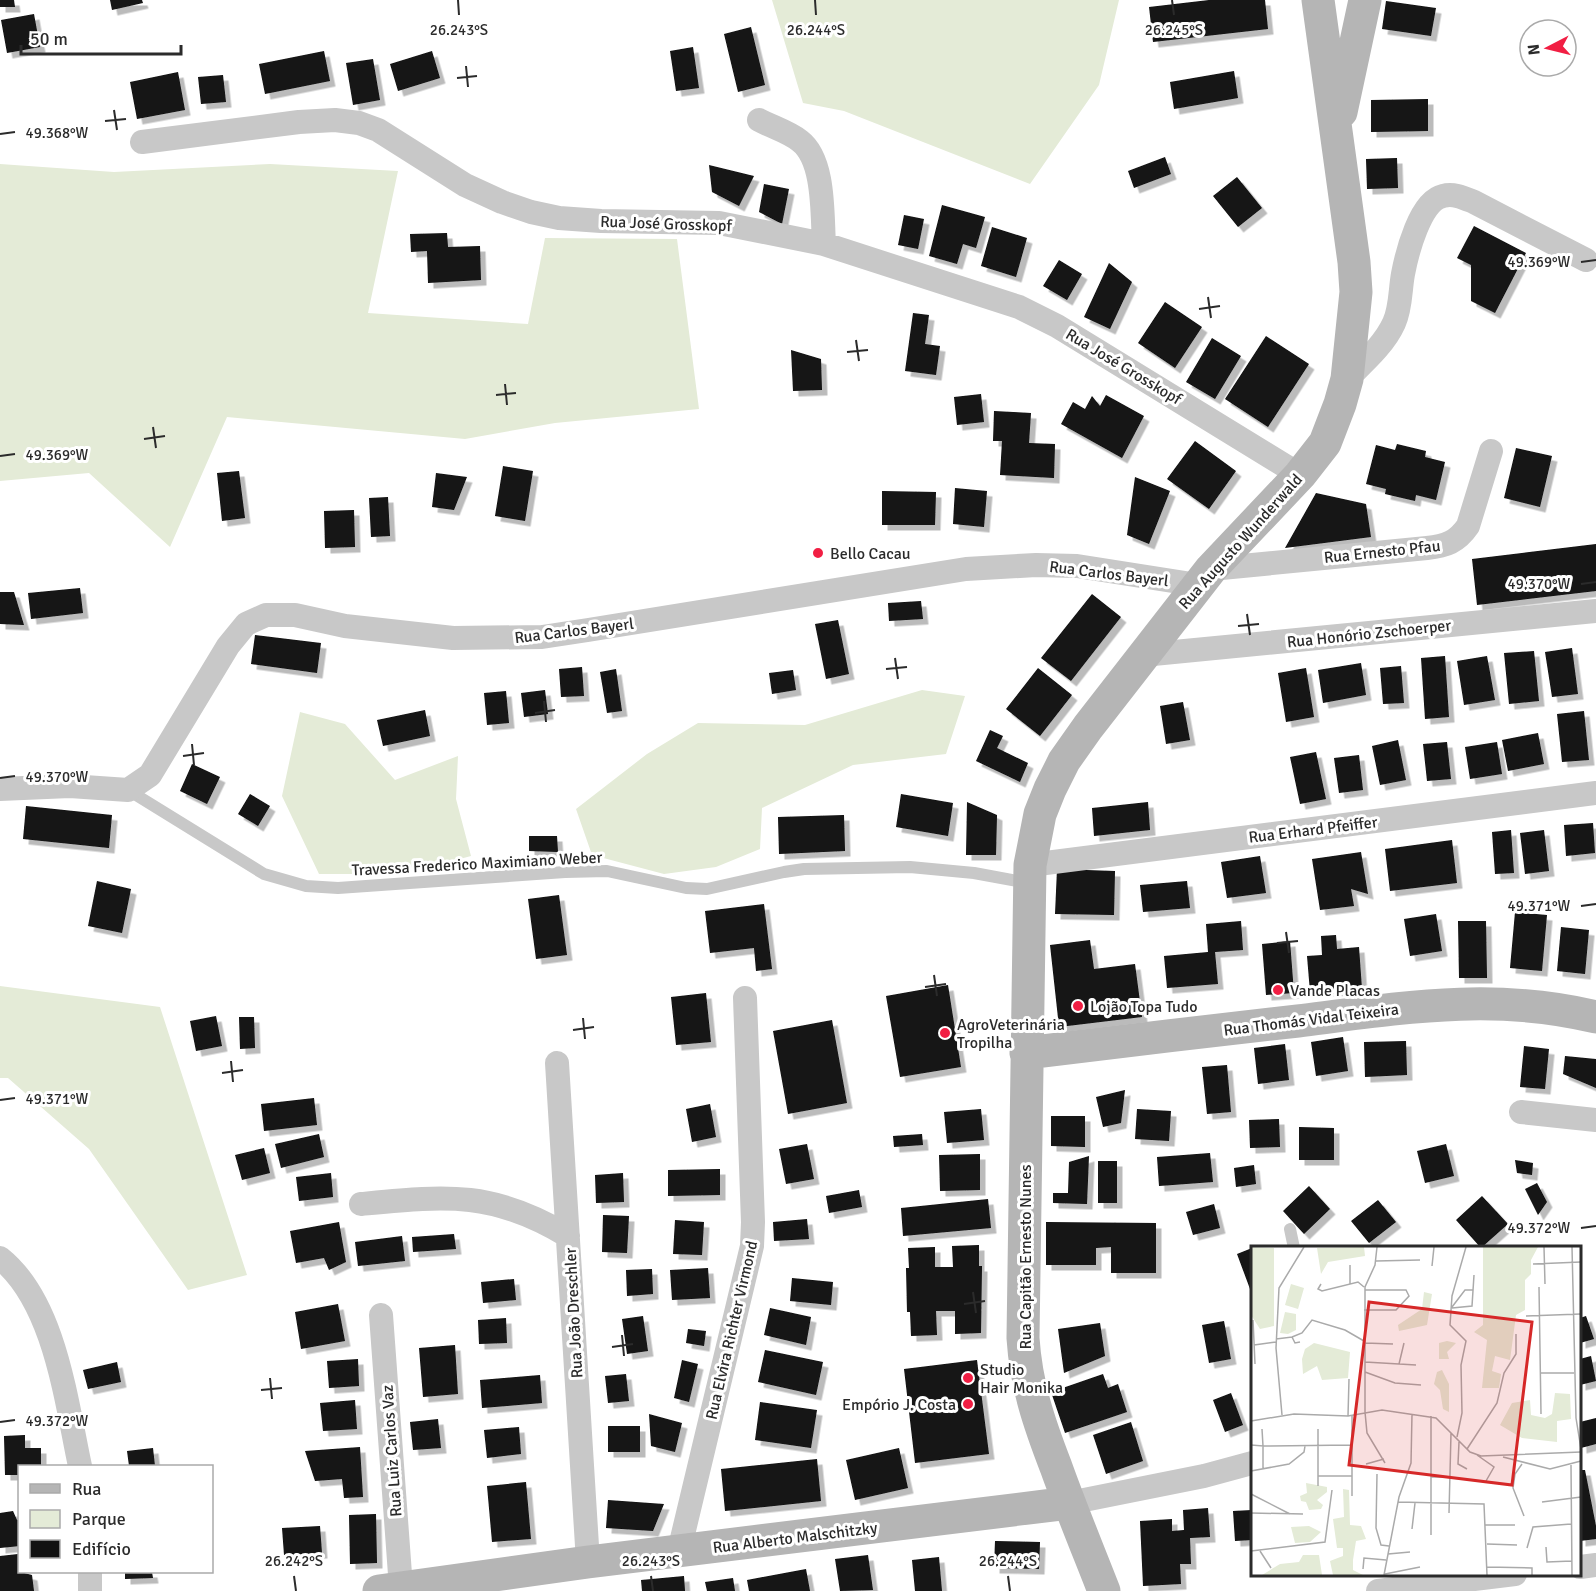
<svg xmlns="http://www.w3.org/2000/svg" width="1596" height="1591" viewBox="0 0 1596 1591" font-family="Signika,sans-serif">
<defs>
<filter id="shadow"><feDropShadow dx="5.5" dy="5.5" stdDeviation="0" flood-color="#0004"/></filter>
</defs>
<rect width="100%" height="100%" fill="#fff"/>
<!-- green -->
<path fill="#e4ebd7" d="M772,0h347l-20,85 -69,99 -186,-73 -41,-8z
M0,164l114,8 156,-8 128,7 -30,142 160,11 17,-86 132,1 22,170 -144,14 -90,16 -238,-22 -57,130 -81,-74 -89,8z
M922,690l43,6 -19,58 -93,11 -91,43 -2,41 -44,18 -52,7 -72,-19 -16,-46 71,-55 51,-31 107,2z
M300,712l45,12 50,56 63,-24 -2,43 15,57 -41,11 -57,1 -21,6h-33l-37,-78z
M0,986l160,21 87,268 -59,15 -99,-141 -81,-71h-8z"/>
<!-- building -->
<path fill="#121212" filter="url(#shadow)" d="M0,0h14l1,7h-15z
M110,0h32l1,3 -31,7z
M1209,0h56l3,29 -115,13 -4,-35z
M1386,1l50,7 -5,28 -49,-7z
M34,14l6,33 -33,6 -6,-33z
M751,27l14,58 -27,7 -14,-58z
M693,47l6,41 -23,3 -6,-40z
M324,51l6,30 -65,13 -6,-30z
M432,51l8,27 -42,13 -8,-27z
M373,59l7,41 -27,5 -7,-42z
M1234,71l4,27 -64,11 -4,-27z
M178,72l7,38 -48,9 -7,-37z
M223,75l3,27 -25,2 -3,-27z
M1428,99v32l-57,1v-32z
M1165,157l6,17 -37,14 -6,-17z
M1397,158l1,30 -31,1 -1,-30z
M709,165l45,11 -15,30 -27,-14z
M1237,177l25,31 -24,19 -25,-31z
M764,184l25,5 -7,35 -23,-12z
M942,205l43,12 -9,31 -13,-4 -6,20 -28,-8z
M904,215l20,4 -6,30 -20,-4z
M1474,226l52,27 -31,60 -24,-12v-36l-14,-7z
M992,227l35,11 -11,39 -35,-11z
M447,233l1,14 32,-1 1,34 -53,3 -1,-32 -16,1 -1,-18z
M1059,260l23,14 -15,26 -24,-14z
M1109,263l23,19 -22,47 -26,-12z
M1165,302l37,25 -27,41 -37,-25z
M913,313l16,2 -4,29 15,2 -4,29 -31,-4z
M1266,336l43,28 -41,63 -43,-28z
M1212,338l29,18 -26,43 -29,-17z
M791,350l30,9 1,31 -29,1z
M981,394l3,28 -27,3 -3,-28z
M1106,395l38,21 -22,42 -61,-34 12,-22 12,7 7,-13 8,10z
M994,411l37,2 -2,30 26,1 -1,34 -54,-3 2,-34h-9z
M1195,441l41,30 -27,38 -42,-30z
M1397,444l29,7 -1,6 20,5 -9,38 -20,-5 -1,6 -30,-7 1,-5 -20,-5 10,-39 19,5z
M1516,448l36,8 -12,51 -36,-9z
M503,466l30,5 -8,50 -30,-5z
M239,471l6,47 -23,3 -5,-48z
M436,473l31,4 -13,33 -22,-3z
M1135,477l35,14 -21,53 -22,-9z
M955,488l32,3 -3,36 -31,-3z
M882,491l54,1 -1,33h-53z
M1316,493l50,11 5,33 -86,11z
M388,497l2,39 -19,1 -2,-39z
M354,510l1,37 -30,1 -1,-37z
M1596,544v47l-119,14 -5,-46z
M80,588l3,25 -52,6 -3,-26z
M0,592h14l10,33 -24,-1z
M1092,594l29,23 -50,64 -30,-23z
M921,601l2,18 -34,2 -1,-18z
M838,620l11,54 -23,5 -11,-55z
M255,635l66,8 -4,30 -66,-9z
M1572,648l6,46 -26,3 -7,-45z
M1534,651l5,50 -30,3 -5,-51z
M1445,656l4,61 -24,2 -4,-61z
M1487,656l8,44 -31,5 -7,-44z
M1361,663l5,32 -43,8 -5,-33z
M1401,666l3,37 -21,1 -3,-36z
M582,667l2,29 -23,1 -2,-28z
M1038,668l34,27 -32,41 -34,-27z
M1306,668l8,49 -28,5 -8,-49z
M616,669l6,42 -15,2 -7,-41z
M793,670l3,20 -24,4 -3,-21z
M545,690l3,24 -24,3 -3,-24z
M506,691l3,32 -22,2 -3,-32z
M1183,702l7,38 -24,4 -6,-38z
M425,710l5,26 -47,10 -6,-26z
M1584,711l5,49 -27,2 -5,-48z
M990,730l13,6 -6,12 31,15 -8,19 -44,-21z
M1538,733l6,31 -36,7 -6,-31z
M1398,740l8,40 -26,5 -8,-39z
M1447,742l4,37 -24,2 -4,-37z
M1497,742l5,32 -32,5 -5,-32z
M1316,752l10,47 -26,5 -10,-47z
M1359,755l4,35 -24,3 -5,-35z
M192,764l28,13 -13,27 -27,-13z
M250,794l20,12 -12,20 -20,-12z
M901,794l52,9 -5,33 -52,-9z
M967,802l30,13 -1,40h-30z
M1148,802l2,28 -56,6 -2,-28z
M26,806l86,9 -3,33 -86,-9z
M844,815l1,36 -66,3 -1,-37z
M1593,823l2,30 -29,3 -2,-31z
M1511,830l3,43 -19,1 -3,-42z
M1544,830l5,41 -24,3 -5,-41z
M529,836h28l1,16 -29,-1z
M1452,840l5,43 -67,8 -5,-42z
M1361,852l7,42 -17,-5 3,17 -34,4 -8,-51z
M1260,856l6,37 -39,5 -6,-36z
M1057,869l58,2 -1,44 -59,-1z
M97,881l34,8 -9,44 -34,-7z
M1187,881l3,27 -47,4 -3,-27z
M559,895l8,60 -31,4 -8,-60z
M764,904l8,65 -16,2 -2,-23 -44,5 -5,-42z
M1515,912l32,3 -5,56 -32,-3z
M1436,914l6,37 -32,5 -6,-37z
M1241,921l2,29 -28,2 3,32 -51,4 -3,-32 44,-4 -2,-28z
M1458,921h28l1,57h-28z
M1561,927l28,3 -4,44 -28,-3z
M1336,935l1,14 22,-2 3,42 -52,3 -3,-36 15,-1 -1,-19z
M1090,940l4,29 41,-5 7,53 -83,10 -9,-82z
M1290,941l4,52 -28,2 -4,-51z
M948,985l13,82 -61,10 -14,-81z
M706,993l5,49 -35,3 -5,-48z
M216,1016l6,30 -26,5 -6,-30z
M239,1017h15l1,31 -15,1z
M832,1020l15,83 -59,11 -15,-83z
M1343,1037l5,34 -32,5 -5,-34z
M1406,1041l1,34 -42,2 -1,-35z
M1285,1044l4,36 -31,4 -4,-36z
M1524,1046l25,3 -4,40 -25,-2z
M1565,1056l31,3v29l-33,-14z
M1227,1065l4,47 -24,2 -5,-47z
M1125,1090l-4,33 -18,4 -7,-30z
M314,1098l3,27 -53,6 -3,-27z
M710,1104l6,33 -24,5 -6,-33z
M981,1109l3,31 -37,3 -3,-31z
M1137,1109l34,2 -2,30 -34,-2z
M1051,1116h34v31l-34,-1z
M1279,1119l1,28 -30,1 -1,-28z
M1299,1127l35,1v32h-35z
M319,1134l5,23 -43,11 -6,-24z
M922,1134l1,11 -29,2 -1,-11z
M807,1144l7,35 -28,5 -7,-35z
M1446,1144l8,32 -29,7 -8,-32z
M264,1148l6,25 -28,7 -7,-25z
M1210,1153l3,29 -54,4 -2,-29z
M980,1154v36l-40,1 -1,-36z
M1089,1156l-2,48 -34,-1v-10h15l1,-31z
M1515,1160l18,3 -1,12 -15,-2z
M1098,1161h19v42h-19z
M1254,1165l2,19 -20,3 -2,-19z
M720,1169v26l-52,1v-26z
M331,1173l2,24 -34,4 -3,-24z
M623,1173l1,29 -28,1 -1,-28z
M1537,1183l10,19 -9,13 -13,-26z
M1309,1186l21,23 -26,25 -21,-23z
M859,1190l3,17 -33,6 -3,-17z
M1482,1196l26,28 -27,24 -25,-28z
M988,1199l3,29 -88,8 -2,-28z
M1378,1200l18,22 -27,21 -18,-22z
M1214,1204l6,24 -27,7 -7,-23z
M603,1215l26,1 -2,37 -25,-1z
M807,1219l2,20 -35,2 -1,-19z
M675,1220l29,2 -2,33 -29,-1z
M339,1222l7,40 -17,8 -5,-12 -28,5 -6,-32z
M1046,1222l110,1v50h-45v-26l-15,1v17h-50z
M454,1234l2,15 -43,3 -1,-15z
M402,1236l3,25 -47,5 -3,-24z
M979,1245v21h3l-1,67 -26,1v-23h-19l1,24 -26,1 -1,-24h-3l-1,-44h3l-1,-20 27,-1v20h18l-1,-21z
M1252,1248v40l-2,1 -13,-35z
M708,1268l2,30 -38,2 -2,-30z
M652,1269l1,25 -26,2 -1,-26z
M792,1278l41,4 -2,23 -41,-4z
M514,1279l2,21 -33,3 -2,-21z
M338,1304l7,37 -44,8 -6,-37z
M770,1308l41,9 -5,28 -42,-10z
M643,1316l5,35 -21,3 -5,-35z
M1586,1316l8,23 -14,4v-25z
M506,1318l1,25 -28,1 -1,-24z
M1224,1321l7,38 -22,4 -7,-38z
M1100,1323l5,33 -41,17 -6,-44z
M688,1329l18,2 -2,15 -18,-3z
M455,1345l3,49 -35,3 -4,-49z
M765,1350l58,12 -7,33 -58,-13z
M1591,1356l5,25 -16,4v-26z
M358,1359l1,27 -30,2 -2,-27z
M682,1360l16,4 -9,38 -15,-4z
M977,1360l12,94 -74,9 -11,-94z
M117,1362l4,20 -33,7 -5,-19z
M626,1374l3,27 -21,2 -3,-27z
M1103,1374l5,14 10,-4 9,28 -62,21 -14,-41z
M540,1375l2,28 -60,5 -2,-28z
M1231,1393l12,32 -18,7 -12,-32z
M355,1400l2,29 -34,2 -3,-28z
M760,1402l57,8 -6,38 -56,-8z
M649,1414l33,9 -7,29 -24,-6z
M1596,1418v26l-15,4 -1,-26z
M438,1419l3,29 -28,2 -3,-28z
M1131,1422l12,39 -37,13 -13,-39z
M608,1426h32v26h-32z
M519,1427l2,27 -34,4 -3,-28z
M25,1435v13h16v18h-21v9h-15l-1,-39z
M360,1447l3,50 -19,1 -2,-19 -27,2 -10,-30z
M153,1448l2,18h-26l-2,-15z
M899,1448l9,40 -53,12 -9,-40z
M817,1459l4,42 -96,10 -4,-42z
M1580,1470h5l11,56v13l-16,2z
M526,1482l5,57 -39,3 -5,-56z
M608,1500l56,4 -11,27 -47,-3z
M1208,1508l2,29 -20,1 1,26h-11l1,20 -38,2 -3,-65 32,-2v12l12,-1 -1,-20z
M1252,1510v30l-17,1 -2,-30z
M13,1511l4,9h3v26l-20,2v-35z
M376,1514l1,49 -27,1 -1,-49z
M320,1526l2,27 -38,2 -2,-27z
M995,1541l45,1 -1,27 -45,-1z
M18,1554l2,18 12,3 2,16h-34v-35z
M868,1555l5,35 -33,1 -5,-32z
M939,1557l3,34h-27l-3,-31z
M806,1569l4,22h-61l-2,-11z
M125,1572h27l1,6 -28,1z
M684,1576l1,15h-43l-1,-11z
M733,1578l2,13h-28l-2,-9z"/>
<g fill="none" stroke-linecap="round" stroke-linejoin="round">
<!-- lane -->
<path stroke="#c8c8c8" stroke-width="12" d="M128,790l136,84 42,12 32,2 227,-16 42,-1 79,17 21,1 77,-17 20,-3 106,-2 64,6 54,10
M1290,1229l4,19"/>
<!-- street -->
<path stroke="#c8c8c8" stroke-width="24" d="M759,120c13,7 30,12 41,21 25,19 22,74 24,103
M142,142l157,-20 36,-2 24,3 19,7 87,55 37,17 29,10 28,6 42,3 118,2 105,21 195,63 38,19 243,149
M1347,379c17,-17 37,-34 47,-56 7,-15 6,-33 9,-49 4,-21 17,-73 40,-78 11,-3 21,2 31,6l112,58
M1211,569l216,-21c19,-2 30,-6 41,-22l23,-75
M1143,655l453,-44
M0,789l70,-3 58,4 22,-15 78,-129 18,-22 20,-9h29l50,11 108,12 89,-1 46,-7 378,-61 70,-4 41,1 121,19
M1030,865l566,-72
M557,1063l31,499
M1521,1112l75,8
M361,1204c84,-8 131,-14 207,32
M0,1258c55,44 66,143 80,208
M381,1315l20,273
M1069,1503l135,-27 48,-13
M679,1551l73,-305 1,-24 -8,-224
M1580,1567l16,-2
M90,1572v19
M1378,1591l137,-17"/>
<!-- secondary -->
<path stroke="#b5b5b5" stroke-width="33" d="M1341,112l24,-112
M1026,1053c91,-11 181,-22 272,-32 102,-13 196,-29 298,-4
M379,1591l209,-29 481,-59
M1104,1591c-16,-41 -33,-82 -48,-124 -17,-44 -30,-82 -33,-129l7,-473 10,-51 10,-25 14,-28 24,-34 123,-158 89,-94 25,-32 15,-39 7,-25 9,-87 -2,-30 -36,-262"/>
</g>
<!-- ticks -->
<path fill="none" stroke="#2b2b2b" stroke-width="2" d="M458,0l1,15M815,0l1,15M1172,0l2,15M466,66l2,21M457,78l20,-2M114,110l3,20M105,121l21,-2M0,134l15,-2M1581,262l15,-2M1208,297l3,21M1199,309l21,-3M856,340l3,21M847,352l21,-2M505,384l2,21M496,395l20,-2M153,427l3,21M144,439l21,-3M0,456l15,-2M1581,584l15,-2M1247,614l3,21M1238,626l21,-2M895,658l3,21M886,669l21,-2M544,701l2,21M535,713l20,-3M192,744l2,21M183,756l21,-3M0,778l15,-2M1581,906l15,-2M1286,932l3,21M1277,943l21,-2M934,975l3,21M925,987l21,-3M583,1018l2,21M573,1030l21,-3M231,1061l2,21M222,1073l21,-3M0,1100l15,-2M1581,1228l15,-2M973,1292l3,21M964,1304l21,-3M622,1335l2,21M612,1347l21,-3M270,1378l2,21M261,1390l21,-2M0,1422l15,-2M294,1576l2,15M651,1576l2,15M1008,1576l2,15"/>
<!-- markers -->
<g fill="#f11e43" stroke="#fff" stroke-width="2">
<circle cx="818" cy="553" r="6"/>
<circle cx="1278" cy="990" r="6"/>
<circle cx="1078" cy="1006" r="6"/>
<circle cx="945" cy="1033" r="6"/>
<circle cx="968" cy="1378" r="6"/>
<circle cx="968" cy="1404" r="6"/>
</g>
<g text-anchor="middle" stroke-width="6" stroke-linejoin="round" paint-order="stroke">
<!-- street labels -->
<g font-size="16" fill="#2b2b2b" stroke="#fff">
<text transform="translate(666 223) rotate(2)" y="6">Rua José Grosskopf</text>
<text transform="translate(1124 366) rotate(31)" y="6">Rua José Grosskopf</text>
<text transform="translate(1240 541) rotate(-48)" y="6">Rua Augusto Wunderwald</text>
<text transform="translate(1382 551) rotate(-6)" y="6">Rua Ernesto Pfau</text>
<text transform="translate(1109 573) rotate(7)" y="6">Rua Carlos Bayerl</text>
<text transform="translate(574 630) rotate(-7)" y="6">Rua Carlos Bayerl</text>
<text transform="translate(1369 633) rotate(-6)" y="6">Rua Honório Zschoerper</text>
<text transform="translate(1313 829) rotate(-7)" y="6">Rua Erhard Pfeiffer</text>
<text transform="translate(477 863) rotate(-3)" y="6">Travessa Frederico Maximiano Weber</text>
<text transform="translate(1311 1019) rotate(-7)" y="6">Rua Thomás Vidal Teixeira</text>
<text transform="translate(1025 1257) rotate(-90)" y="6">Rua Capitão Ernesto Nunes</text>
<text transform="translate(573 1313) rotate(-93)" y="6">Rua João Dreschler</text>
<text transform="translate(731 1330) rotate(-77)" y="6">Rua Elvira Richter Virmond</text>
<text transform="translate(391 1451) rotate(-94)" y="6">Rua Luiz Carlos Vaz</text>
<text transform="translate(795 1537) rotate(-7)" y="6">Rua Alberto Malschitzky</text>
</g>
<!-- poi labels -->
<g font-size="16" fill="#2b2b2b" stroke="#fff" text-anchor="start">
<text x="830" y="559">Bello Cacau</text>
<text x="1290" y="996">Vande Placas</text>
<text x="1090" y="1012">Lojão Topa Tudo</text>
<text x="957" y="1030">AgroVeterinária<tspan x="957" dy="18">Tropilha</tspan></text>
<text x="980" y="1375">Studio<tspan x="980" dy="18">Hair Monika</tspan></text>
<text x="956" y="1410" text-anchor="end">Empório J. Costa</text>
</g>
</g>
<!-- overview -->
<g transform="translate(1251 1246)">
<rect width="330" height="330" fill="#fff"/>
<path d="M0,1l23,1v78l-14,3 -9,-14zM113,1l1,9 -37,6 -7,12 -4,-26zM232,1h55l-7,13v14l-6,6v30l-9,5 -6,45 -15,-4 -3,15 9,3 -2,14h-17l5,-48 -13,-8 9,-7zM40,38l13,4 -6,21 -13,-4zM173,46l8,2 -5,31 -28,6 -1,-6 24,-16zM34,66l11,2v16l-8,4 -8,-1zM196,95l9,2 -9,9 2,7h-10v-16zM63,97l36,9 -2,26 -26,2 -5,-14 -14,8 -1,-15 3,-10zM191,124l7,14v28l-6,-3 -3,-19 -6,-6 3,-12zM304,147l15,1 1,25 -14,2v21l-35,-4 -22,-13 12,-22 18,-3 1,15 14,3 7,-4zM55,237l21,4v5l-10,8 6,5 -2,4 -12,1 -3,-8 -5,-1 -1,-5 7,-3zM92,243l6,1 1,35 11,1 5,13 -10,2 -3,19v10l10,5h-30l-3,-14 13,-5v-8h-6l-4,-29 11,-2zM58,280l12,6 -11,10 -15,1 -4,-16zM52,309h16l3,20h-60l18,-11 19,-2z" fill="#e4ebd7"/>
<path fill="none" stroke="#aaa" stroke-width="1.5" d="M126,1l-2,18 -10,22v125l2,21 18,30M293,1l1,37M321,1l4,171 5,31M125,15l44,-1M282,18l48,-2M181,20l2,-19M70,38l-3,5 4,2 36,-9 6,5M99,38v-19M288,41l2,127M201,61l13,-17h8M201,62l20,-2 2,-31M113,64h32l13,-14 -3,-6h-41M275,70l55,-2M2,74l2,44M41,91l10,-4 10,-13 33,10 19,11M25,93l16,-2 3,6 5,-1M114,97l28,1M3,99l22,-3M114,116l51,3M148,118l5,-21M114,126l30,11 26,2M290,127h33M31,169l-6,-67 3,-60 25,-41M97,170l1,-37M180,170v119M0,175l43,-7 54,2 34,-6 54,8 34,34 11,4 100,-4M206,191l5,-24 -1,-48 5,-24 -16,-16 2,-29 14,-49M208,196l-1,22 9,5M0,199l12,1 -1,-17M216,203l30,-46 7,-30 12,-19v-20M226,209l17,12 -8,14M252,211l47,12 31,-8M115,218l18,-5M271,218l-7,10 -2,14 11,28M320,219l1,110M12,223v-23l89,-1M0,225l38,-7 15,-12 1,-6M126,228l-1,54 5,17 8,1M67,230h34M180,231h19M67,240v-57M0,248l39,20M101,250v-81M147,256l86,2 3,71M291,256l39,-5M0,267l52,1M198,267l2,-80M234,279h30M161,283l3,-26M236,298l30,1M295,301l1,15 25,-1M276,302l6,-21 38,-3M0,305l74,-9 7,-52M9,305l11,17M137,308l22,-2M236,321l45,1v7M112,323l1,-11 22,2M134,328l35,-7M133,329l15,-78 12,-34 1,-49"/>
<path fill="#d62828" fill-opacity="0.15" stroke="#d62828" stroke-width="3" d="M118,56l163,20 -20,163 -163,-20z"/>
<rect width="330" height="330" fill="none" stroke="#2b2b2b" stroke-width="3"/>
</g>
<g font-size="15" text-anchor="middle" fill="#2b2b2b" stroke="#fff" stroke-width="6" stroke-linejoin="round" paint-order="stroke">
<text x="459" y="35">26.243°S</text>
<text x="816" y="35">26.244°S</text>
<text x="1174" y="35">26.245°S</text>
<text x="57" y="138">49.368°W</text>
<text x="1539" y="267">49.369°W</text>
<text x="57" y="460">49.369°W</text>
<text x="1539" y="589">49.370°W</text>
<text x="57" y="782">49.370°W</text>
<text x="1539" y="911">49.371°W</text>
<text x="57" y="1104">49.371°W</text>
<text x="1539" y="1233">49.372°W</text>
<text x="57" y="1426">49.372°W</text>
<text x="294" y="1566">26.242°S</text>
<text x="651" y="1566">26.243°S</text>
<text x="1008" y="1566">26.244°S</text>
</g>
<!-- legend -->
<rect x="18" y="1465" width="195" height="108" fill="#ffffff" stroke="#aaaaaa" stroke-width="1.5"/>
<rect x="30" y="1484" width="30" height="9" fill="#b5b5b5" stroke="#aaaaaa" stroke-width="1.5"/>
<text x="72" y="1495" font-size="18" fill="#2b2b2b">Rua</text>
<rect x="30" y="1510" width="30" height="18" fill="#e4ebd7" stroke="#aaaaaa" stroke-width="1.5"/>
<text x="72" y="1525" font-size="18" fill="#2b2b2b">Parque</text>
<rect x="30" y="1540" width="30" height="18" fill="#121212" stroke="#aaaaaa" stroke-width="1.5"/>
<text x="72" y="1555" font-size="18" fill="#2b2b2b">Edifício</text>
<!-- north arrow -->
<g transform="translate(1548 48) rotate(263)"><circle r="28" fill="#ffffff" stroke="#aaaaaa" stroke-width="1.5"/>
<path d="M0-4.5L10 22L0 15L-10 22Z" fill="#f11e43"/>
<text y="-9" font-size="16" font-weight="bold" text-anchor="middle" fill="#2b2b2b">N</text>
</g>
<!-- scale -->
<path d="M21 45v9h160v-9" fill="none" stroke="#2b2b2b" stroke-width="3"/>
<text x="30" y="45" font-size="18" fill="#2b2b2b" stroke="#ffffff" stroke-width="4.5" paint-order="stroke">50 m</text>
</svg>
